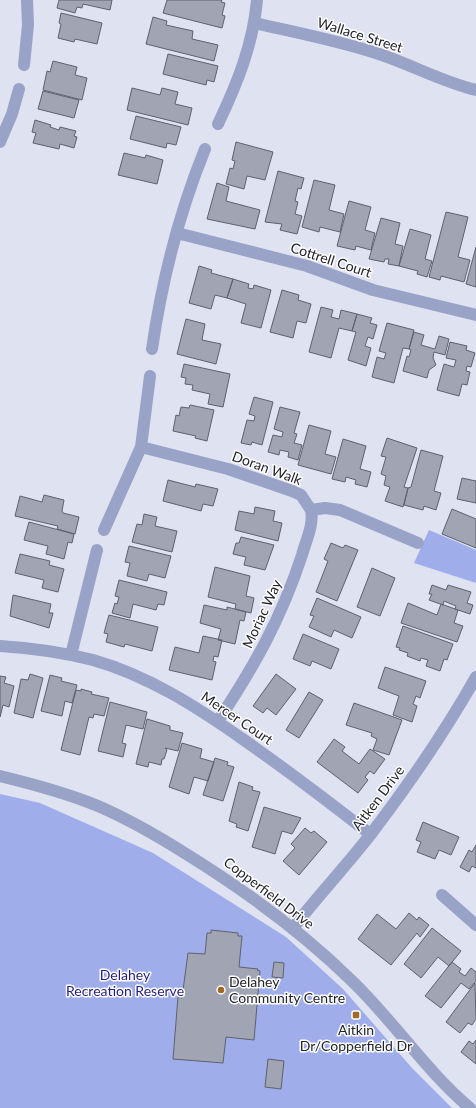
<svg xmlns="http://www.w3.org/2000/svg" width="476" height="1108" viewBox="0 0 476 1108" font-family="Lato,sans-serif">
<rect width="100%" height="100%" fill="#dee2f1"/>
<!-- green -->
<path fill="#9fadeb" d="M429,530l47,20v33l-62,-20z
M0,794l40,9 113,50 133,84 57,52 69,79 40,40h-452z"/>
<!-- building -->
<path fill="#a1a4b2" stroke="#5e616d" d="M59,0h53l-2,10 -27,-6 -1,4 -5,-1 -2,6 -18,-5z
M167,0h55l-1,2 4,1 -3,12 3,1 -3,12 -59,-15z
M61,13l41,10 -5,21 -22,-5 -1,3 -16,-4 3,-14 -2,-1z
M153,17l14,4 -1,4 27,6 -1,8 26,6 -4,16 -68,-17z
M168,54l50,12 -4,16 -7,-2 -1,5 -43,-11z
M53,61l24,6 -2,8 12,3 -5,22 -39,-10 4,-19 3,1z
M132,88l28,7 2,-7 16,4 -3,12 17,4 -4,17 -61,-15z
M43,91l36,9 -5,18 -36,-9z
M136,116l45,11 -5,18 -9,-2 -1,5 -36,-9z
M35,120l16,5 -1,2 9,3 1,-3 16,4 -2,5 3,1 -3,11 -14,-4 -1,5 -26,-6 3,-10 -4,-1z
M236,142l37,10 -8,28 -18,-4 -3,13 -18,-5 4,-16 3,1 2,-8 -3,-1z
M124,153l21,5 1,-3 17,5 -6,24 -39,-9z
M278,171l26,7 -3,11 -3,-1 -3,13 3,1 -3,12 7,2 -5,18 -17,-4 2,-6 -17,-2z
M314,180l21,5 -6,25 15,4 -4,18 -20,-5 -1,5 -17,-5z
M217,183l12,4 -3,14 34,9 -5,19 -48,-10z
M349,201l22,6 -6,23 10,3 -4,17 -15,-4 -1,4 -18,-4z
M446,212l22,5 -10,40 12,3 -6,22 -23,-6 -1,4 -11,-3z
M381,218l19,5 -5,21 8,2 -4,20 -11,-2 1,-5h-4l-1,3 -15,-3z
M410,229l21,6 -6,24 7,2 -5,16 -10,-3 1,-3 -19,-5z
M476,247v40l-10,-3z
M199,266l13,4 -1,3 22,6 -6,19 -12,-3 -4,14 -22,-6z
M233,279l16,5 -1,4 5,1 1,-4 17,5 -10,38 -20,-5 5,-19 -19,-6z
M282,290l17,5 -1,5 13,4 -5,19 -9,-2 -4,17 -23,-6z
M321,307l12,3 -2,7 8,2 2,-9 16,4 -5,17 -13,-3 -8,30 -22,-6z
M357,314l15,4 -2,5 7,2 -4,14 -5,-2 -3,9 6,2 -5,18 -18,-6 8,-28 -4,-1z
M186,319l19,5 -3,16 19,4 -5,20 -39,-10z
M387,323l27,7 -5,19 -6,-1 -9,35 -22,-6 5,-20 7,2 2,-6 -7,-2z
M414,332l10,3 -3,10 14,4 4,-13 10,3 -4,16 -11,-3 -1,6 3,7 -7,5 -2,8 -24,-7 4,-15 2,1 2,-7 -2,-1z
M450,342l17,4 -1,4 9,3 -4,14 -4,-1 -1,5 4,1 -3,13 -5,-1 -3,12 -22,-6 7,-26 10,3 2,-7 -10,-2z
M184,364l46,10 -7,33 -15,-3 2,-10 -18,-4 1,-5 -8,-1 1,-6 -5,-1z
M254,397l19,5 -11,43 -10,-3 -1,3 -10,-2 6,-23 7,1 1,-5 -6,-2z
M190,405l24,5 -7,31 -12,-3 1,-2 -23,-5 3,-16 3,1 2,-9 8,1z
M280,407l20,5 -6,21 3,1 -3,9 8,2 -4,15 -10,-3 1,-5 -9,-2 -1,5 -11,-3 5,-17 9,2 1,-5 -9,-3z
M309,425l22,6 -6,23 11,3 -5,17 -33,-9z
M387,438l30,10 -13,39 4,1 -5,19 -18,-6 5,-14 -6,-2 2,-9 -5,-2 5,-17 -5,-1z
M343,439l23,7 -6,23 11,3 -4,15 -12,-3 1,-4 -10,-3 -1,5 -13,-3z
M421,450l22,6 -9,35 7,2 -5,17 -12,-4 -1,4 -19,-5 4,-17 3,-1z
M462,478l14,3v22l-19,-4z
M168,480l27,7 1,-3 22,5 -5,17 -10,-2 -2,7 -38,-10z
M44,495l20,5 -2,11 1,2 16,4 -4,17 -18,-5 1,-3 -43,-10 5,-20 22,6z
M255,507l20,4 -2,10 9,2 -4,18 -43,-11 4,-19 15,3z
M452,509l24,10v29l-34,-14z
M144,514l13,3 -2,9 22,5 -5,21 -40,-10 5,-18 5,1z
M29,522l45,12 -2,9 -4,-1 -4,17 -18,-5 2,-8 -24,-6z
M241,537l33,8 -9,25 -21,-5 2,-8 -13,-3 3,-11h3z
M331,543l12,5 2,-3 13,5 -21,51 -21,-9 12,-31 -4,-2z
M129,546l42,10 -6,22 -16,-4 -2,7 -20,-5 3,-13 -5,-1z
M20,554l30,7 -1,4 15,4 -6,23 -16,-4 2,-8 -29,-7z
M215,567l35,9 -4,20 8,2 -3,15 -16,-4 1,-5 -28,-7z
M372,568l23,10 -15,38 -23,-9z
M119,580l48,12 -3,13 -6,-1 -2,6 -23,-6 -3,14 -18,-5 3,-10 2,1 2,-7 -4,-1z
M432,585l14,5 2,-5 23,7 -4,11 6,2 -3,9 -15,-5 1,-3 -12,-5 -1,4 -14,-5 3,-6h-3z
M13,595l38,9 -2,9h4l-4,15 -39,-12z
M317,598l44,19 -9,21 -18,-8 -3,7 -22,-10 5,-11 -4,-1z
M408,603l29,12 4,-11 17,6 -4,13 9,3 -6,16 -56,-19z
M204,605l23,5v-3l19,5 -2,9 -4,-1 -5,24 -17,-4 3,-11 -21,-6z
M109,615l49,12 -6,24 -27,-7 -1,3 -18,-5 2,-8 -4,-1z
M403,626l50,18 -6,16 -3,-1 -4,12 -14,-5 2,-6 -7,-2 -1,3 -13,-5 1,-3 -9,-3 1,-2 -4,-1z
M303,634l36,15 -8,20 -19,-8 -2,5 -17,-7z
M203,636l19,4 -4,17 -4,-1 -1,5 3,1 -4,18 -43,-10 6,-23 24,6z
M385,667l41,14 -6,17 -4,-2 -3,8 4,2 -5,16 -19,-7 6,-19 -21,-8z
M30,674l13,4 -10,40 -19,-5 7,-34 7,1z
M276,674l20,15 -20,26 -9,-7 -4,5 -10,-7z
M50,675l12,3 -1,3 16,4 -5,18 -7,-2 -3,15 -21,-5z
M0,676l6,1 -2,6 10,3 -5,21 -6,-2 -3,12z
M81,689l11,3 -1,2 18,4 -5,18 -10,-2 -1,4 -4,-1 -9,38 -19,-5 15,-60 5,1z
M309,692l14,8 -24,38 -13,-8z
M110,702l37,10 -4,17 -17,-4 -4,18 4,1 -3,13 -25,-6z
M354,703l48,17 -13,35 -16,-5 4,-11 -6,-3 1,-3 -26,-8z
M147,719l23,7v4l13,3 -5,18 -13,-3 2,2 -3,9h-2l-1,6 -12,-3 -1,5 -12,-3z
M334,739l11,8 -3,4 17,13 11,-15 15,10 -11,15 -4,-3 -5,6 3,3 -10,13 -41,-31z
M182,743l20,6 -2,9 14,4 -6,19 -14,-4 -5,17 -20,-7z
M215,758l13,4 -1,3 7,2 -11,34 -20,-6z
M239,782l14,5 -1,3 8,2 -12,39 -12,-4 1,-3 -8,-3z
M264,807l37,11 -9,16 -10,-3 -7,23 -23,-7z
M423,822l36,15 -8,18 -12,-5 -4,9 -18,-7 4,-10 -5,-2z
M305,828l6,5 3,-2 13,11 -28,33 -16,-14 12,-13 -4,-4z
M476,845v23l-4,-2 -3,6 -9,-5 9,-17 3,2z
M409,913l8,7 2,-3 10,8 -9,12 -3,-4 -26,32 -33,-26 19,-25 19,15z
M432,928l29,23 -12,15 -11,-9 -17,21 -17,-14z
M211,930l27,3v3h4l-3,31 19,2 -1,1 3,1 -6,69 -28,-3 -3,26 -50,-4 5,-62 4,1 6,-45 17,1 2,-21h4z
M274,962l10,1 -1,15 -11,-1z
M452,962l9,7 -2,3 6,4 6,-8 5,4v9l-7,8 -8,-6 -20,25 -16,-12z
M475,983l1,36 -4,6 -4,-2 -8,10 -14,-11z
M476,1040v24l-15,-12 8,-11 4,3z
M268,1059l16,2 -3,28 -16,-2z"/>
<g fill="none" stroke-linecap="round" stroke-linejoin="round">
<!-- minor -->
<path stroke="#99a2c7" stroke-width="12" d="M255,23c43,10 86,18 127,32 32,11 61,27 94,35
M24,65l4,-40 -1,-25
M218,124c19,-40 35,-79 39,-124
M0,142l12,-28 7,-25
M177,233l130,33 66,24 103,25
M152,349c10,-69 27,-136 53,-200
M141,447l87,22 64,22 9,4 10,15 14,-2 15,2 78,33
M104,530l37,-83 9,-71
M0,646c31,2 62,6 93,14 56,16 104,47 151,80 43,30 85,62 126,94
M71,655l26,-105
M218,721c37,-56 63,-102 84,-166 4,-15 12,-30 9,-45
M0,776c33,8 67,17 98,30 30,13 58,29 85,46 60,37 117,78 168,128 42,40 74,90 119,128
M442,895l34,30
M293,928c25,-32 53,-62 78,-94 38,-50 74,-102 105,-157"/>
</g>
<!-- markers -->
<g fill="#a36929" stroke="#fff" stroke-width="1.5">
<circle cx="221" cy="990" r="4"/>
<rect x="352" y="1011" width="8" height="8" rx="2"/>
</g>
<g text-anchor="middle" stroke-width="3" stroke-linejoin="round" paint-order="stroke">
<!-- street labels -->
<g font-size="14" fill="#23242a" stroke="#fff">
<text transform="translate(360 35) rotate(17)" y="5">Wallace Street</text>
<text transform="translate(331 260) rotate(18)" y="5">Cottrell Court</text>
<text transform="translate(267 468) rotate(20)" y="5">Doran Walk</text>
<text transform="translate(262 614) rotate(-65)" y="5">Moriac Way</text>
<text transform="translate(237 718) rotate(34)" y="5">Mercer Court</text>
<text transform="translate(378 798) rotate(-53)" y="5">Aitken Drive</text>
<text transform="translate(269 893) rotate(37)" y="5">Copperfield Drive</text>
</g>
<!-- park labels -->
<g font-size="14" fill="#211f7d" stroke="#fff">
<text x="125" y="980">Delahey<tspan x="125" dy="16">Recreation Reserve</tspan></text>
</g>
<!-- poi labels -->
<g font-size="14" fill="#23242a" stroke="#fff" text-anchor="start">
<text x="229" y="987">Delahey<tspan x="229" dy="16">Community Centre</tspan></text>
<text x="356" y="1035" text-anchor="middle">Aitkin<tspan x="356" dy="16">Dr/Copperfield Dr</tspan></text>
</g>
</g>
</svg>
